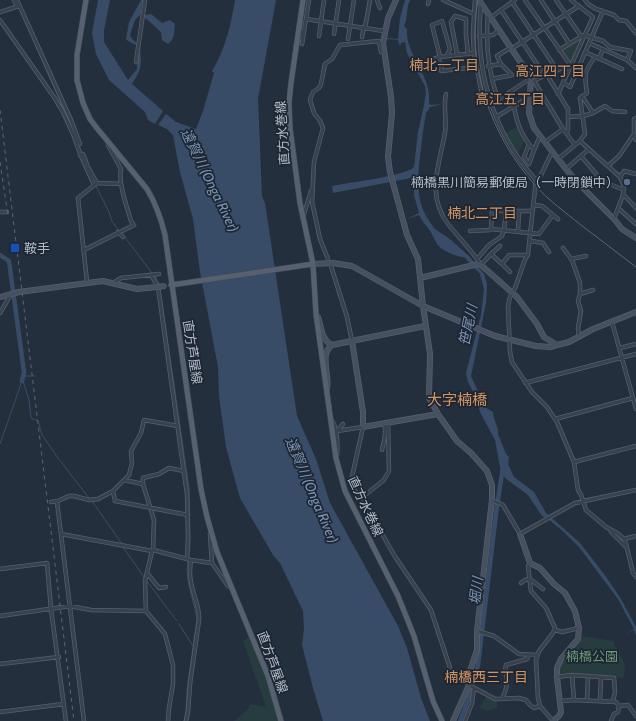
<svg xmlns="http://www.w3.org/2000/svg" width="636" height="721" viewBox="0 0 636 721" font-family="Cabin,'Noto Sans JP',sans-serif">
<rect width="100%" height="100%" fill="#242f3e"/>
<!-- green -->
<path fill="#263c3f" d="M583,37l-12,25 -2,1 -8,-13z
M517,127l8,13 -8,16 -13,-22z
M582,636l31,5 12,24 -1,13 -51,-4 -13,1c-4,-15 18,-27 22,-39z
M251,637l15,38 14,46h-46l14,-12 2,-5 16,3 -23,-66z
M486,696l11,5v8l-3,-1 -1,2 -7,1 -6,-3z"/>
<!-- water -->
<path fill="#394c67" d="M98,0h12l-6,30v12l24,38 9,-11 -1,-24 -8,-4 -2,-2 3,-17 12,-22h2l-2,10 5,5 5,-1 11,9 8,-3 5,4c-1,8 0,15 -7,20l-6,-4 -1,-8 -20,-18 -6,6 -5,15 2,4 8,7c1,19 3,21 -8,38l31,27 -8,13 -7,-4 -3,-8 -36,-32 -13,-26 -4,-21z
M235,0h41l-18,99 4,97 3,7 32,213 19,43 14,44 68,123 9,22 14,50 9,23h-107l-10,-33 -11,-43 2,-17 -1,-17 -23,-48 -7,-8 -33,-57 -14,-51 -7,-51 -1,-29 -18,-95 -7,-53 -13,-47 -7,-37 -6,-6 -9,-4 8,-11 10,8 20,7 7,-18 11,-38 -2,-2c13,-21 19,-46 23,-71z
M405,0h5c-4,8 -2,18 -6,26l3,3c-2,27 25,45 22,75l2,1 12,-1 -13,3 -4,6c-2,12 -4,23 -5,35 -3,27 -8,55 12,78l1,-1 -1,2 2,2 16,11 18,16 15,18 3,10 -1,19 -15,73 14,31 8,5c0,7 6,16 5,22l8,20 3,3 -1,7 6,13 20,15 12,21 34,30 24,31 17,25 8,15 7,13v8l-2,-5 -9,4 9,-5 -16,-30 -39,-52 -15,-15 -16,-13 -6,-3 -14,-21 -23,-17 -5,-11 -5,-27 -15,-28 -3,-13 -9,-17 -2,-9 15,-58 3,-26 -4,-15 -16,-17c-3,1 -21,-5 -27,-13 -3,-5 -5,-11 -9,-16 -3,-4 -7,-8 -9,-13l-12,4 12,-6 -5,-18v-13l-3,-4 -78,15 -1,-7c13,-3 75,-10 82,-19l4,-35 6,-27 2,-12 -1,-7 -18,-33 -2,-11 -4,1 -1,3 -2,-6 -11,-1v-1l11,1 2,-21z"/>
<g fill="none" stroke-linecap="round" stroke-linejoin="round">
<!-- stream -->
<path stroke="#394c67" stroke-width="1" d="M35,44l39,89
M34,66l12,17
M96,186l13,26 3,9 7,10
M124,236l28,37
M154,275l6,10
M160,288l29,200 1,56 -3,26 1,11 9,37 -10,72 -1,21 -2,10
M24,376h11
M23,381l6,19 2,18 7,3 2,6
M40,428l2,7 18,26
M0,444l22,-63
M61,462l28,36
M584,499l40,-8
M92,501l30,43
M549,515l20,-10
M123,547l21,30
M146,580l31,41
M179,624l14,22"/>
<!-- river -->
<path stroke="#394c67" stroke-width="4.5" d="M0,255l9,6 15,111 -2,9
M460,721l10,-26 8,-30 19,-159 6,-39"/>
<defs>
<path id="street" d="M14,0l3,6
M17,0l54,120 9,24
M377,0l3,8
M443,0l31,14
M525,0l46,66
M541,0l28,43
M556,0l25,36
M585,0l3,4 8,5 18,6 5,5 7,1 10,12
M512,2l45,68
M428,4l1,-4
M481,5c-7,64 12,128 55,175
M501,10l44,66
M0,12l19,-6
M488,14c-3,30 0,57 10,86l33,-22
M490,18l25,-18
M306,19l78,12
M0,20l54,77 9,15 10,22 8,22 13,29
M365,28l5,-28
M334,34l5,-34
M319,36l5,-36
M479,36l14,-1 6,-5
M362,37l2,-10
M299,39l3,-8h2l5,-31
M348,39l6,-39
M589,43l38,17 9,8
M302,44l2,-13
M511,49l68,-43
M559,50l25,-15 19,6 7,6 21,4 -4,9
M585,52l37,17
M474,53l8,42
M457,54l-6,-32 4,-6 11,3v16l2,19
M440,57l-8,-32 10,-4 8,28 -3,6
M437,58l5,7 -1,6 35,-4
M599,59l4,-10
M429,60l11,-3 34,-4 -1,-19 2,-34
M136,62l9,-62
M488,66l13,-2
M547,75l21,34v19l-1,6
M492,79l20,-4 -11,-11 -4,-8 13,-8
M533,81l36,-16
M534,81l29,48 12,16
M564,83l6,4 33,-76
M446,94c-3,12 1,27 -1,39 -6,33 -19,62 3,91 11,14 24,26 33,41l10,-11 11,10
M558,94l35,-77 -22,-17
M582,96l11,17 12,-7 7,5 13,1
M514,105c2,18 8,32 20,45l6,-14
M496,117l33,-20
M568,117l15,-1 10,-3
M636,118l-2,1v15l2,6
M580,141l40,36 4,9 -1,9 -9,24
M545,142l18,-13
M529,144l-5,13 5,7 5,-14
M552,152l-11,23 -5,5 -8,74 -4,8 -3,9 -6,17 -5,9 -2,9 2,46 2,10 20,30 15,15 10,15 17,40 4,28 3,5 5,15 20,17 11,6 7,6 2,5 7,29 3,4
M80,155l3,-1 5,13 9,16
M581,156l21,25 22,9
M558,159l22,-18 5,-7 -5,-36 7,-5c-3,-19 -3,-21 8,-36
M608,166l11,-10 15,-22
M566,169l23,-20
M620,177l4,-6 12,3
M623,194l13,14
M533,205l9,1 16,13
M618,208l18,16
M533,211h-41l-1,18 48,5 14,-19
M0,212h7
M304,214l7,-23
M470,231l20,-1 1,-1
M518,231l1,-20
M118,232l5,5
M531,241l12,2 6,9
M563,248l9,12 8,23v11l-2,7 3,10 -3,17 1,8
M84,250l50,-25 -3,-4c-4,-14 -13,-38 -10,-52l-13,-24
M491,254l9,-8
M328,259l-8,-20 -8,-37 2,-40 9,-34 -3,-7 -6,-8 -4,-13 3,-8 6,-4 2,-4 4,-20 7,-5 8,-14 39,-4 2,11h3
M477,259l12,-14 13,-9 2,-6 2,-19
M571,259l15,-3
M331,266l16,51 5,24
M510,272l-8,-8 7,-9h19
M151,275l7,12 29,207 1,43 -1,22
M87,282l-9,-84 19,-15 24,1
M115,283l1,-2 5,-3 38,-4
M580,294l13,-4
M0,313l11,-19
M612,322l24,87
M620,348l16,-4
M525,383l111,-29
M555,419l78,-21
M332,420c6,11 6,23 5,35
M338,430l5,-6
M337,431l26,-4 -11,50v9l19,28 23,41 37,55 20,61 18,14 26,14 24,-1 7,2 4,5 4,3 6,-2
M382,450l3,-14v-13
M574,462l62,-16
M124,480l19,4
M113,491l2,10 73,14
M362,499l2,-3 20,-16 5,-9 -1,-49
M492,500l11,5 17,29 55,-31 61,-13
M51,502l7,-1 11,-5h5l15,4 9,-1 15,-8 16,-16 3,-12 -1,-12 10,-18 3,-13 34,6
M57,502l27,219
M611,532l16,16
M61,534l91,17 1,-1 38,10 21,3
M210,534l2,29 16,23 3,2
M624,539l12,-3
M153,550l1,-30 -11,-36v-6l16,-4 10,-6 15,3
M152,551l-7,30 1,30 19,23 8,31v19l-4,24 -1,13
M530,563l-2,3 3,25 15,17 9,20 -2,5 -14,18 -3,9 2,38 2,8 13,15
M0,569l47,-6 4,46 15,112
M147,573l12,15 7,-1
M521,583l4,-3 5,-1 13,10
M0,616l70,-10 21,4 55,1
M555,630l7,2 17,-4
M477,631l17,5 25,18 18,1
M0,664l59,-7
M572,675l2,25
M557,677l15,-2 42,3 1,14 -2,9
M502,699c3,-6 5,-11 5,-18 0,-6 -3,-10 -1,-16l21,-6 2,-4
M587,700l1,-24
M600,700l1,-23
M560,701l14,-1 42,2 3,4 -1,6 -4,2 -3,7
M619,706l9,-1 8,11
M0,712l64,-8
M186,721l2,-9 2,-28 9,-64c1,-13 -6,-25 -8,-38 -2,-7 -1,-15 0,-22
M465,721l7,-18 2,-15"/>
<path id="secondary" d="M396,0l-8,18 -5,25 8,54 1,16 -4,44 2,15 17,63 11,24 5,47 7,48 -1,44 9,16 19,27 14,12 16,18 5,14v15l-15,131v19l-7,21 -1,14 -16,36
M479,0l52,78 -2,35 5,15 24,31 17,21 39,39 8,10 14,9
M313,264l20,-1 19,3 71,40 72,30 41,10 14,1 7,-2
M420,278l58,-14 3,1 36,32 20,27 7,13 13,8 12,-3 24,-13 43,-17
M0,297l19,-5 84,-11 34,8 20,-2
M318,317c4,11 3,23 14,28
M352,341l11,71v15l75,-13
M327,389c3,-14 -8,-35 5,-44l93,-19
M520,534l10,29 10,5 14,16 11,9 10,18 4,17 -1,11 -17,20 -4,9v9l4,35 -2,4 -6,5"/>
<path id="primary" d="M86,0l-9,55v25l6,23 7,16 6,8 51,62c9,15 14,29 18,46l36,254 6,28 10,35 51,124 13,45
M303,0l-12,83 -2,20 1,25 10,75 13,61 3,50 20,144 9,33 53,105 16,40 19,65 9,20
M171,285l142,-21"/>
</defs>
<!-- street casing -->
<use href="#street" stroke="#565f6c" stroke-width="4.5"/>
<!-- secondary casing -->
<use href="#secondary" stroke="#565f6c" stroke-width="6"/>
<!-- primary casing -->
<use href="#primary" stroke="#414a57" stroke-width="6"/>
<!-- street -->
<use href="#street" stroke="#38414e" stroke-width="3"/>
<!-- secondary -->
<use href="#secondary" stroke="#465061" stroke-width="4.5"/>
<!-- primary -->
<use href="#primary" stroke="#56606e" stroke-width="5"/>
<!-- tram -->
<path stroke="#5a6575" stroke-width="1" d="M478,0c-12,66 13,136 57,185 13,15 30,27 46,40 18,14 37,28 55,42"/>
<!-- rail -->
<path stroke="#5a6575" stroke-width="1" stroke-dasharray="4 4" stroke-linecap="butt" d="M0,110l74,611
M0,162l8,54"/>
<defs>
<path id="secondary-bridge" d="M157,287l8,-1"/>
</defs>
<!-- secondary-bridge casing -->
<use href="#secondary-bridge" stroke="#565f6c" stroke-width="6" stroke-linecap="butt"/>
<!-- secondary-bridge -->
<use href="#secondary-bridge" stroke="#465061" stroke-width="4.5"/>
</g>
<!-- markers -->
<circle fill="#5c6f8a" stroke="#1d2633" stroke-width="1.5" cx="627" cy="182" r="4"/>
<rect fill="#1a4fb4" stroke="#1d2633" stroke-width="1.5" x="10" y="243" width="10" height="10" rx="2"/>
<g text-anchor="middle" stroke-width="3.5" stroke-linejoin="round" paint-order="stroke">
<!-- street labels -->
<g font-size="13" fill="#b4bcc9" stroke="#1d2633">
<text transform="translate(282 133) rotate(-94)" y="5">直方水巻線</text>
<text transform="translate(193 352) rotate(81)" y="5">直方芦屋線</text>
<text transform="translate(366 506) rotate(65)" y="5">直方水巻線</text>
<text transform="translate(273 662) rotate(70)" y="5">直方芦屋線</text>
</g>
<!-- poi labels -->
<g font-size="13" fill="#b4bcc9" stroke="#1d2633" text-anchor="end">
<text x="619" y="187">楠橋黒川簡易郵便局（一時閉鎖中）</text>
<text x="24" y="253" text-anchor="start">鞍手</text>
</g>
<!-- park labels -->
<g font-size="13" fill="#6b9a76" stroke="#1d2633">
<text x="592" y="661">楠橋公園</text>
</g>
<!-- neighbourhood labels -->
<g font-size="14" fill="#d59563" stroke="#1d2633">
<text x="444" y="70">楠北一丁目</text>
<text x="550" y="76">高江四丁目</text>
<text x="510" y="104">高江五丁目</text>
<text x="482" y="218">楠北二丁目</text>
<text x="486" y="682">楠橋西三丁目</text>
</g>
<!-- water labels -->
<g font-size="14" font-style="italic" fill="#7c92b1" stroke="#1d2633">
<text transform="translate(210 180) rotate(64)" y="5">遠賀川 (Onga River)</text>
<text transform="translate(468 325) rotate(-78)" y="5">笹尾川</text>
<text transform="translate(312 490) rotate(67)" y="5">遠賀川 (Onga River)</text>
<text transform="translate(476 591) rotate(-83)" y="5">堀川</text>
</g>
<!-- quarter labels -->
<g font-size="15" fill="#d59563" stroke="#1d2633">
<text x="457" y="405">大字楠橋</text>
</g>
</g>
</svg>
